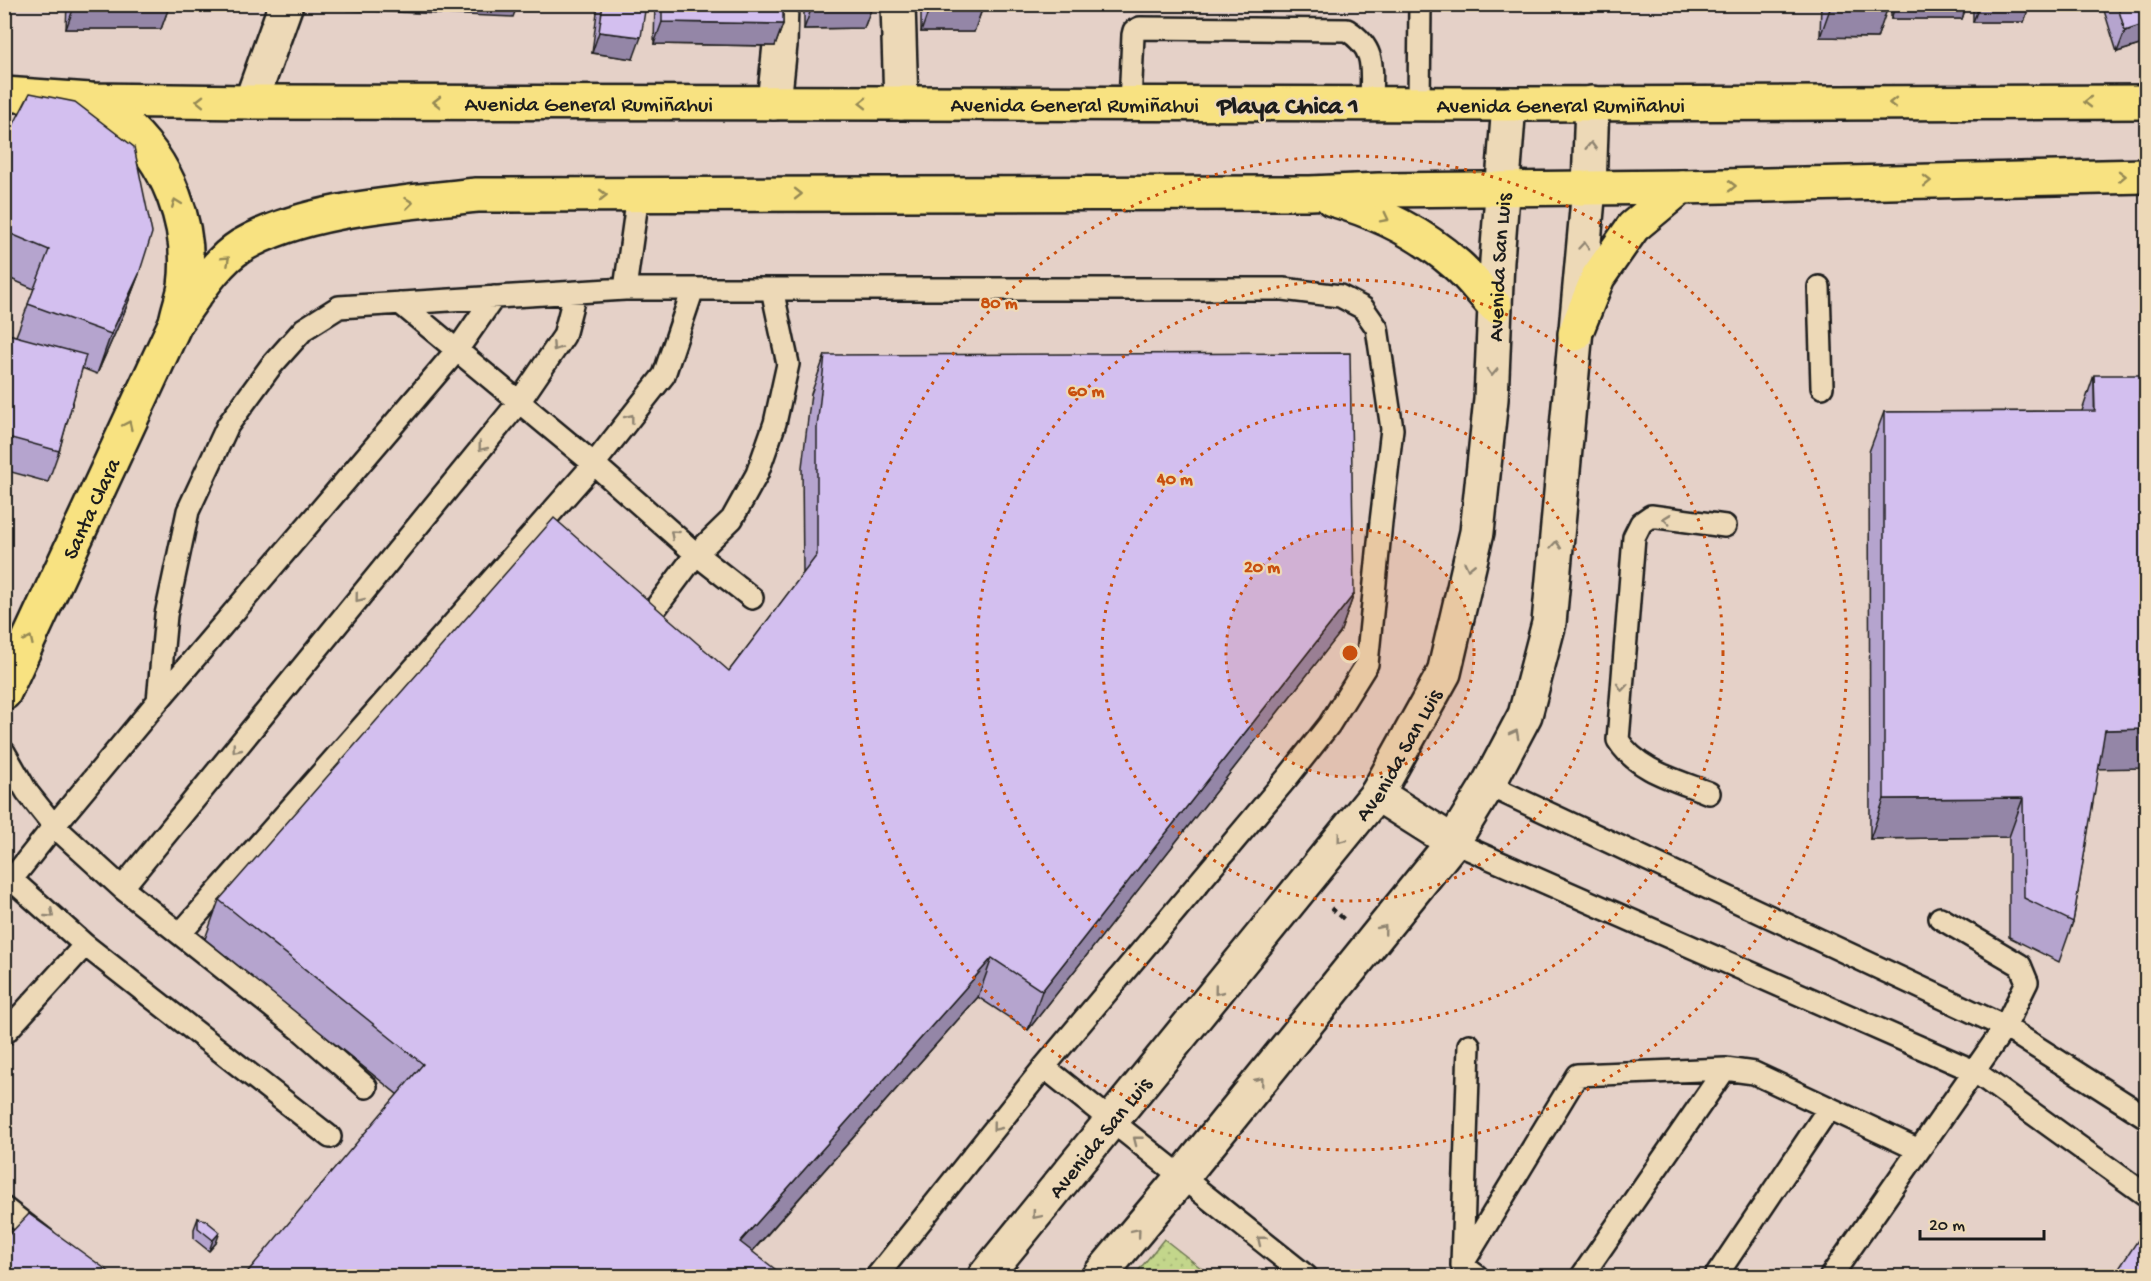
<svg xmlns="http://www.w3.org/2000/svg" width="2151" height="1281" viewBox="0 0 2151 1281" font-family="'Gochi Hand',sans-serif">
<defs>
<pattern id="park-dots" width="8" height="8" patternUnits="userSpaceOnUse" patternTransform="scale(1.5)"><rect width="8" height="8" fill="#c3d68b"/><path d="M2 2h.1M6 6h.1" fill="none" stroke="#a7b777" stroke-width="1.8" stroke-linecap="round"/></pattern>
</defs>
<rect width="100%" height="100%" fill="#e5d1c8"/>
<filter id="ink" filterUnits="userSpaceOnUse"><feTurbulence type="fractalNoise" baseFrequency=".0167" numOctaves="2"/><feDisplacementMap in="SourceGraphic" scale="12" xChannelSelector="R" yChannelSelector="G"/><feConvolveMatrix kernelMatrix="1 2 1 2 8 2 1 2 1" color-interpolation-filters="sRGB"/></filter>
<g filter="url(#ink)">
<!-- park -->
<path fill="url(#park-dots)" stroke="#707954" stroke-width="1.5" d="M1164,1239l47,37h-77z"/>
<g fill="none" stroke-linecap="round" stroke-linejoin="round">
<defs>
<path id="service" d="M1130,104l3,-69 1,-4 6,-3 207,2c31,20 24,40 24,74
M1419,104l1,-100
M1819,287l3,100
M625,289l13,-94
M400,303l194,161 102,90 56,44
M640,629l56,-75 36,-35 25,-45 18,-51 13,-59 -16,-75
M158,701l299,-351 37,-53
M4,752l23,40 27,34 68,62 179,142 65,57
M1488,785l517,242 141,90
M1709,793c-32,-13 -72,-22 -91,-53l16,-203 7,-14 10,-7 74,10
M1453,842l521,229 172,124
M4,878l8,2 73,65 -81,89
M122,888l397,-486 45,-66 11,-43
M4,889l50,-63 104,-125 8,-86 22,-104 40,-86 43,-59 33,-37 35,-22 286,-18h658l57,7 23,12 14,20 15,101 -11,93 -14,142 -38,61 -42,53 -243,289
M180,934l414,-470 70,-89 29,-86
M85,945l245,192
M1469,1045l-7,220 15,11
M4,1208l40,31
M1462,1265l115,-190 148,-6
M877,1276l167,-209 262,209
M1582,1276l143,-207 29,4 165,77
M1716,1276l113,-168
M1831,1276l174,-249 22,-45 -7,-17 -80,-47"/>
<path id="minor" d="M898,4l3,99
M251,102l35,-98
M774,103l6,-58 1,-41"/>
<g id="secondary">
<path d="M1377,794l76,48"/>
<path id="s1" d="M985,1276l392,-482 67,-121 33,-141 14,-133 6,-139 12,-156"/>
<path d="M1099,1276l84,-100 270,-334 35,-57 37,-70 24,-92 40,-435 3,-85"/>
</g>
<g id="trunk">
<path id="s2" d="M4,94l86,6 161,2 1258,2 637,-2"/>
<path d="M1332,199c46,13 89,34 125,66 14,12 25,28 38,41"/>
<path d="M176,322c18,-24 39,-60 65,-76 64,-38 163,-43 236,-51l833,-2 69,-3 302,-3 465,-11"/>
<path d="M1575,334l23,-57 35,-50 48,-40"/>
<path id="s3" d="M4,693l172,-371c2,-12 7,-24 9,-36 8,-60 -17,-126 -64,-165 -10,-8 -21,-14 -31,-21"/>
</g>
</defs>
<!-- service casing -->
<use href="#service" stroke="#1c1c1c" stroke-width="26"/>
<!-- minor casing -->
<use href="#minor" stroke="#1c1c1c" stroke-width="38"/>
<!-- secondary casing -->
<use href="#secondary" stroke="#1c1c1c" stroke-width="38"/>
<!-- trunk casing -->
<use href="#trunk" stroke="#1c1c1c" stroke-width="38"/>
<!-- path -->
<path stroke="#1c1c1c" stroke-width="4" stroke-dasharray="6 4.5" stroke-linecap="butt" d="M1331,908l13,11"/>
<!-- service -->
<use href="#service" stroke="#edd9b7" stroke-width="21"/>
<!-- minor -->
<use href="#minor" stroke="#edd9b7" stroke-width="33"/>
<!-- secondary -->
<use href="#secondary" stroke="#edd9b7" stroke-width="33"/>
<!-- trunk -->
<use href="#trunk" stroke="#f8e281" stroke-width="33"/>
</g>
<!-- wall -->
<path fill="#b5a4ce" stroke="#1c1c1c" stroke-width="1.5" d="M67,4h103l-9,25h-95z
M598,4h48l-13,55 -41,-6z
M655,4h128v20l-8,22 -121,-2z
M804,4h69l-9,24 -60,1z
M921,4h63l-10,28h-53z
M1821,4h67l-11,34 -57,-1z
M1891,4h76l-5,15h-71z
M1973,4h57l-6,18h-51z
M2102,4h44v39l-29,9z
M4,143l135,131 -15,39 -27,61 -15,-6 -23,83 -11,31 -44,-12v-137l12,3 18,-47 -30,-13z
M825,355l529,239 -14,39 -312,397 -50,-33 -226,255 -355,-158 -192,-155 14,-39 510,-229 74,-97 -1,-107 9,-73z
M2094,375l4,394 -25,153 -14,40 -50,-25v-100l-139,2 -1,-387 15,-40 198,-1z
M198,1218l18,25 -7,8 -15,-12v-10z"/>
<!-- shaded-wall -->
<path fill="#9486a7" stroke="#1c1c1c" stroke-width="1.5" d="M4,4h8l-8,21z
M75,4h95l-9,25h-95z
M349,4h169l-5,13 -166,-7z
M813,4h60l-9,24 -60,1z
M931,4h53l-10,28h-53z
M1896,4h71l-5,15h-71z
M1980,4h50l-6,18h-51z
M1831,6l57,1 -11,31 -57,-1z
M662,22l121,2 -8,22 -121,-2z
M2146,24v19l-29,9 8,-21z
M599,32l42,5 -8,22 -41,-6z
M139,274l-15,39 -27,61 14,-40z
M1354,594l-14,39 -312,397 14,-39z
M2146,729v39l-55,1 14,-39z
M2023,798l-14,39 -139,2 14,-40z
M992,958l-14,39 -248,279 10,-34z
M220,1232l-4,11 -7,8 4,-11z"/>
<!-- building -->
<path fill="#d3bfef" stroke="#1c1c1c" stroke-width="1.5" d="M603,4h43l-5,33 -42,-5z
M662,4h121v20l-121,-2z
M1831,4h57v3l-57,-1z
M2117,4h29v20l-21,7z
M30,93l45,9 59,45 18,86 -13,41 -28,60 -83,-30 21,-54 -45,-19v-88z
M4,333l82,22 -27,96 -55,-15z
M1350,353l4,241 -312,397 -50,-33 -252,284 44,34h-540l179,-212 -204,-164 335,-382 175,153 88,-116v-127l8,-73z
M2094,375h50v42h2v312l-41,1 -32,192 -49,-24 -1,-100 -139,1v-387l211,-1z
M29,1214l86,62h-111v-36z
M198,1218l7,2 15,12 -7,8 -15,-12z
M2144,1231l2,1v44h-32z"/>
<!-- one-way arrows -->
<defs><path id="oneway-chevron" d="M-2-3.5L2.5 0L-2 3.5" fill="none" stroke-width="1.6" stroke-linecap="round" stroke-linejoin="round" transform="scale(1.5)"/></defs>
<g stroke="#958954">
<use href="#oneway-chevron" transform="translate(200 101) rotate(-179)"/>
<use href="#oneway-chevron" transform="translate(437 102) rotate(-180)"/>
<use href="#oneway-chevron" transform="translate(2088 102) rotate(180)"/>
<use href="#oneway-chevron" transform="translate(863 103) rotate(-180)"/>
<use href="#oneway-chevron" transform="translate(1893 103) rotate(180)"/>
<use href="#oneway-chevron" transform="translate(2122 176) rotate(-1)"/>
<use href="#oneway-chevron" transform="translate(1927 181) rotate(-1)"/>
<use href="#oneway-chevron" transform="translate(1732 186) rotate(-1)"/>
<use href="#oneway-chevron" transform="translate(798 194)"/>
<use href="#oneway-chevron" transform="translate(603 195)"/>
<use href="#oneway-chevron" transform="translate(176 203) rotate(-111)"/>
<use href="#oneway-chevron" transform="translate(409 203) rotate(-6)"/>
<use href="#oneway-chevron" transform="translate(1385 218) rotate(27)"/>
<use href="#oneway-chevron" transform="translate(226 260) rotate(-43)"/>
<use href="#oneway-chevron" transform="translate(128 425) rotate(-65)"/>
<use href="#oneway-chevron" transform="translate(29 640) rotate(-65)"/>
</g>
<g stroke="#8f8471">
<use href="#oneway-chevron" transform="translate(1591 146) rotate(-88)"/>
<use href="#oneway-chevron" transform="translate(1584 246) rotate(-85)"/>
<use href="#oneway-chevron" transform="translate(556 347) rotate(124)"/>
<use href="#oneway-chevron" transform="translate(1492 372) rotate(92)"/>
<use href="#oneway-chevron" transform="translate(630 418) rotate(-52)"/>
<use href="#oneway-chevron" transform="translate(482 447) rotate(129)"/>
<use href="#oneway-chevron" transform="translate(1667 519) rotate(-173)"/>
<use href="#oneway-chevron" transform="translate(674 534) rotate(-139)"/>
<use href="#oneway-chevron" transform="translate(1556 545) rotate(-85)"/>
<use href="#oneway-chevron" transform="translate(1469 566) rotate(103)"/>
<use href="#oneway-chevron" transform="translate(359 598) rotate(129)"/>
<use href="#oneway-chevron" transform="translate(1622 687) rotate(94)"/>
<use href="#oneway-chevron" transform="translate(1515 734) rotate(-62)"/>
<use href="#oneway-chevron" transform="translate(236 749) rotate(129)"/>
<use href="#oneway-chevron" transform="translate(1341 839) rotate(129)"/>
<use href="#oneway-chevron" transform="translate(50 914) rotate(41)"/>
<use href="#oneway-chevron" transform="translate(1383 929) rotate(-51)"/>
<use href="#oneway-chevron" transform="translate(1218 991) rotate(129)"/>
<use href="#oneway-chevron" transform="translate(1260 1081) rotate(-51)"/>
<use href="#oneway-chevron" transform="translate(996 1127) rotate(129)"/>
<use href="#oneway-chevron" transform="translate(1137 1140) rotate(-142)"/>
<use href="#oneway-chevron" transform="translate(1036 1215) rotate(130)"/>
<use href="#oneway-chevron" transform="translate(1137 1232) rotate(-50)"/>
<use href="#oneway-chevron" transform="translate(1261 1240) rotate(-141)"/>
</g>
</g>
<!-- distance rings -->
<circle cx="1350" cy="653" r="124" fill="#c9500e" fill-opacity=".12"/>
<g fill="none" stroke="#c9500e" stroke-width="3" stroke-dasharray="3 6">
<circle cx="1350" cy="653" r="124"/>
<circle cx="1350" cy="653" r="248"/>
<circle cx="1350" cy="653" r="373"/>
<circle cx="1350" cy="653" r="497"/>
</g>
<g text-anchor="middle" stroke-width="4.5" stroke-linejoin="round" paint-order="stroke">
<!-- street labels -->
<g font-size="22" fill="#1c1c1c" stroke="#edd9b7">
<text dy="8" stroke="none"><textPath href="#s2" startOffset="585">Avenida General Rumiñahui</textPath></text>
<text dy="8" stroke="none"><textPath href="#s2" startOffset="1071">Avenida General Rumiñahui</textPath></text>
<text dy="8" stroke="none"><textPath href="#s2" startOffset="1557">Avenida General Rumiñahui</textPath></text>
<text dy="8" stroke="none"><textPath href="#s1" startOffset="1170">Avenida San Luis</textPath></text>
<text dy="8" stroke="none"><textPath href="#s3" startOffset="204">Santa Clara</textPath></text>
<text dy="8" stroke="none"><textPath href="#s1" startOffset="666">Avenida San Luis</textPath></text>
<text dy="8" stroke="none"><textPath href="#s1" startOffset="180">Avenida San Luis</textPath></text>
</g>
<!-- quarter labels -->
<g font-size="26" font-weight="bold" fill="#1c1c1c" stroke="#edd9b7">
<text x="1288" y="113">Playa Chica 1</text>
</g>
</g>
<circle cx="1350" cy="653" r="9" fill="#c9500e" stroke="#edd9b7" stroke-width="3"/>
<g font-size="18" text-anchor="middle" font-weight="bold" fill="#c9500e" stroke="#edd9b7" stroke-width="4.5" stroke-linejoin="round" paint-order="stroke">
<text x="999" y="308">80 m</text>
<text x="1086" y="396">60 m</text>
<text x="1175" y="484">40 m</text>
<text x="1262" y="572">20 m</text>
</g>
<!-- margin -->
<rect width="2151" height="1281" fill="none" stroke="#edd9b7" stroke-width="24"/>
<rect x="12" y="12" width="2127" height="1257" fill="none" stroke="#1c1c1c" stroke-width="2" filter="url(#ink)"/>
<!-- scale -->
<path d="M1920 1230v9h124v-9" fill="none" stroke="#1c1c1c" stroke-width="3"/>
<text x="1929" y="1230" font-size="18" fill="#1c1c1c" stroke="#edd9b7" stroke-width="4.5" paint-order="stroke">20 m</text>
</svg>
